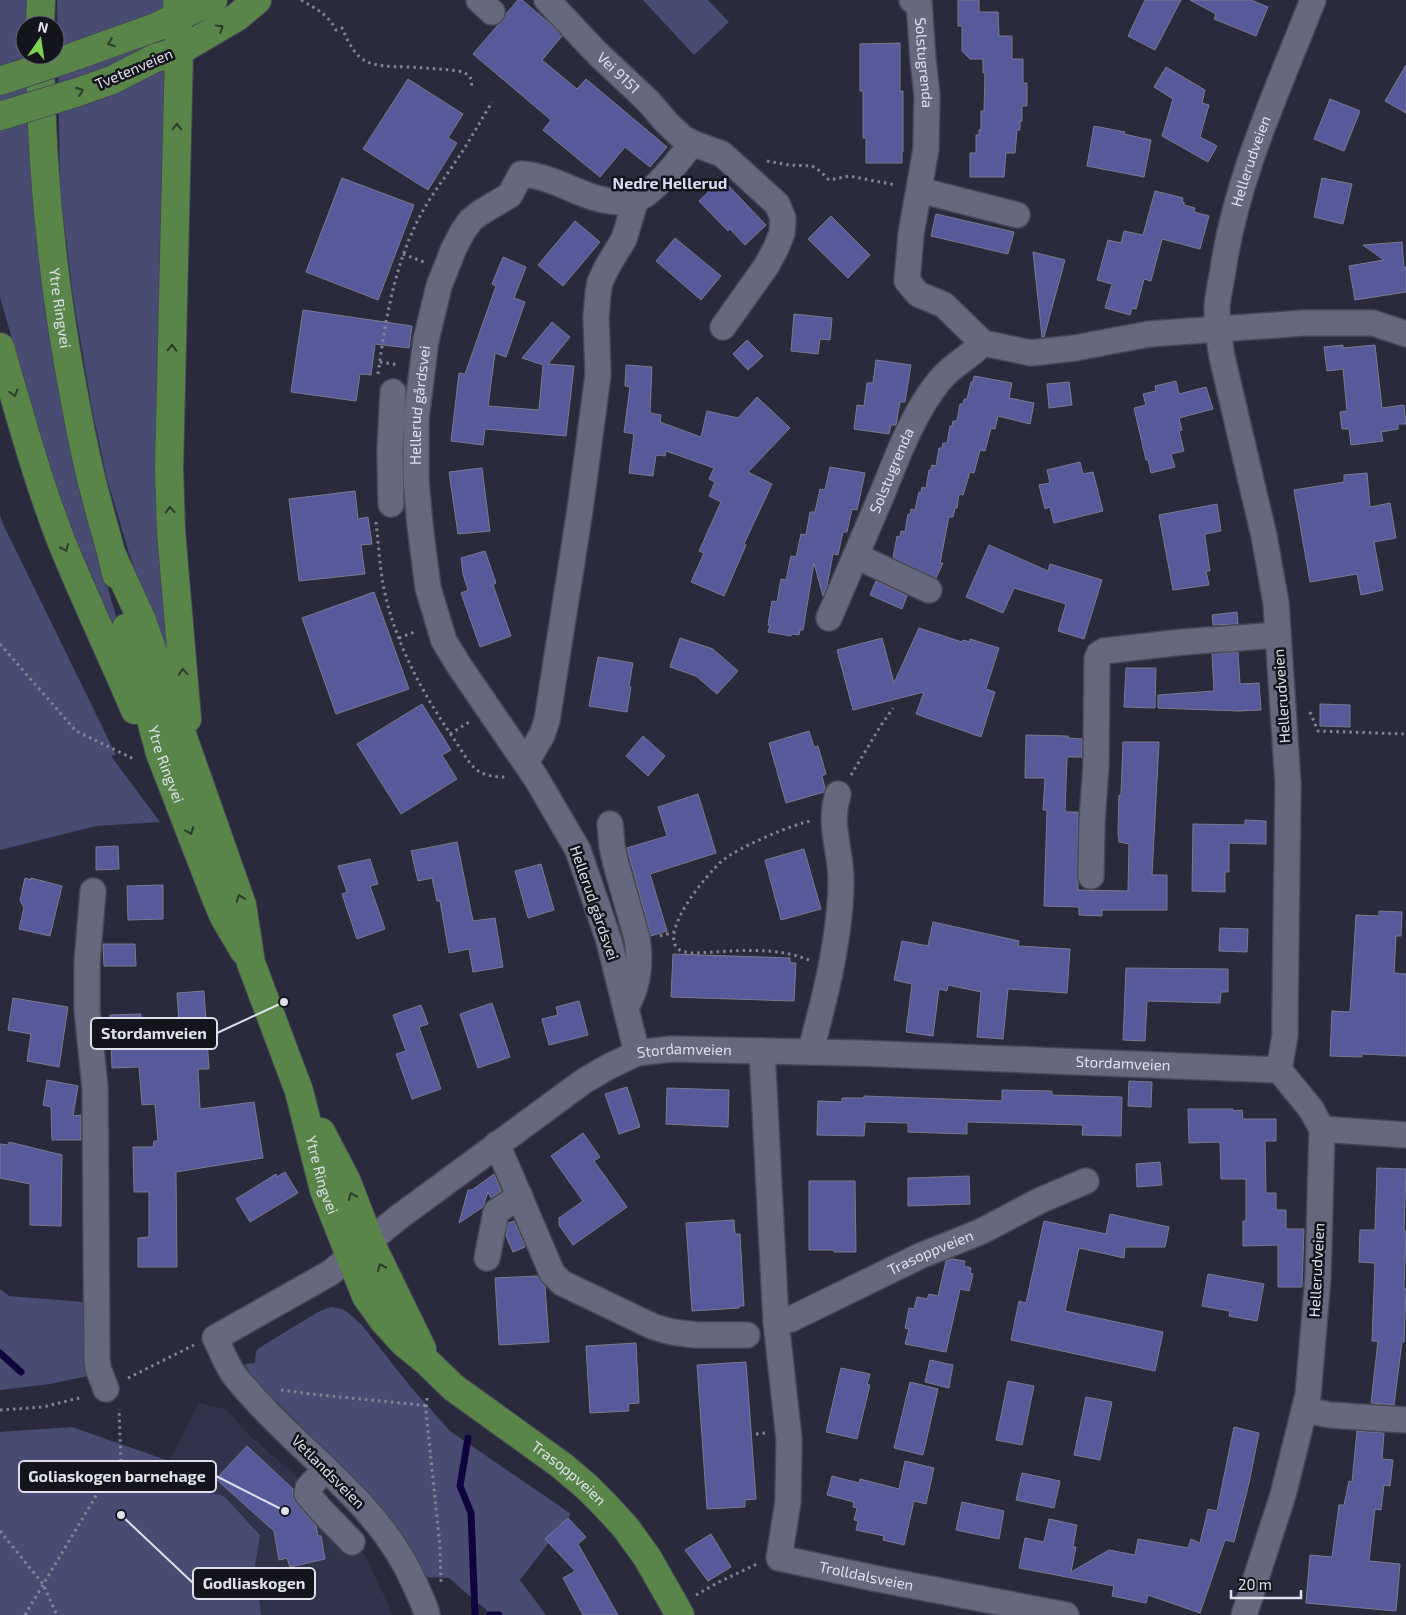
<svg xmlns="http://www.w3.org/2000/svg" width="1406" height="1615" viewBox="0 0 1406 1615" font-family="'Exo 2',sans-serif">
<rect width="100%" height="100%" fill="#292b3c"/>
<!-- built -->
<path fill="#31334b" d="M199,1403l28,7 22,25 55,48 54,66 6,4 29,62h-133l-5,-49 5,-32 -36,-38 -19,-4 -36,-31z"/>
<!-- green -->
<path fill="#494c72" d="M0,0h26l-1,55h1l1,65 4,53 61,360 33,114 -14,-21 -54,-130 -57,-199z
M57,0h107l-1,271 8,378 -5,1 -15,-36 -22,-61 -22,-74 -15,-70 -19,-112 -13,-108z
M643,0h65l21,22 -35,33z
M0,515l3,9 113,231 -5,1 49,66 -64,4 -96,24z
M0,1289l9,7 74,6 8,4 -3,70 -38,8 -50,6z
M331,1307l11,2 5,3 14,12 48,61 41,46 121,83 -51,66 26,35h-54l-43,-37 -27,-1 -25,-48 -12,-17 -25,-27 -108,-108 -7,-13 10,-1 1,-11 3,-4 59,-36z
M72,1427l97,34 36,31 19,4 36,39 -5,31 6,49h-261v-183z"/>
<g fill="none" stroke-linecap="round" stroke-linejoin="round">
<!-- stream -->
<path stroke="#0f043f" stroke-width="7" d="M0,1353l21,19
M468,1438l-8,48 11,27 4,102
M490,1615h9"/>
</g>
<!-- building -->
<path fill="#56599a" stroke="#787b8f" d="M518,0h4l26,22 14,14 -20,24 35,29 9,-10 81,68 -17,20 -25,-20 -25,30 -57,-47 8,-10 -78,-66 24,-28 6,-5 3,-7z
M958,0h21v12h19l1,24h13v23h11v24h4v23h-5v15h-2v9h-3l-2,23h-9l-2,24h-34v-24h6v-18h3v-5h2v-19h3l1,-38h-2v-14h-13l-8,-8v-25h-4z
M1145,0h36l-26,50 -27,-14z
M1190,0h61l17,7 -12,29 -42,-17 2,-5z
M900,43v48h3v61h-1v11h-36v-25h-3v-47h-3v-47z
M1406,65v48l-21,-12z
M1166,67l39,23 -3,13 7,2 -9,32 17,9 -9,16 -46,-26 11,-37 -19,-12z
M408,79l55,35 -15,24 9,5 -29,47 -65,-41z
M1330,99l30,12 -16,40 -30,-12z
M1094,126l31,6 -1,2 27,6 -7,37 -57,-11z
M342,178l72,27 -36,95 -72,-28z
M1322,178l30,6 -9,40 -29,-7z
M722,179l44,46 -21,20 -15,-16 -2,2 -29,-30z
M1155,191l28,7 -1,4h2v3l11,3 -1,4 15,4 -9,33 -38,-10 -11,42 -7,-2 -8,30 -4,-1 -2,7 -25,-7 7,-24 -15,-4 11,-40 13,3 3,-12 19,4z
M936,214l78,18 -6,22 -77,-18z
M831,216l39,39 -22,23 -40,-39z
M575,221l25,21 -37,44 -25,-21z
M675,238l46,38 -20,24 -45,-39z
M1402,242l2,26 2,-1v25l-51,8 -6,-34 35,-6 -21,-15z
M1033,252l32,8 -21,77h-2z
M503,257l23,10 -12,31 11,4 -19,55 -11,-4 -7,53 51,4 4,-45 -21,-7 30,-36 18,15 -22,27 26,2 -8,70 -81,-7 -2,16 -32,-4 8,-68 6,1 31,-88 -4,-2z
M303,310l109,16 -3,22 -34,-4 -4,31 -11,-1 -4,27 -65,-9z
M794,314l38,4 -2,22 -10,-1 -2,15 -27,-3z
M747,340l16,16 -15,14 -15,-16z
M1343,345v3l32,-3 7,63 22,-3 2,19h-8v5l-17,3 2,9 -32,4 -2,-16h-7l-2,-17 7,-1 -4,-42 -16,2 -3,-24z
M876,360l35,5 -6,37h-5l-4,23h-5l-2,9 -35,-5 3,-24 7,1 3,-23h6z
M626,365l26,2 -2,46 11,2 -1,7 41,15 6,-26 31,7 19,-21 33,31 -42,44 24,12 -28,60 2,1 -22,51 -33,-14 13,-29 -5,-2 22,-49 -12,-6 6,-14 -6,-3 5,-11 -48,-17 -1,5 -9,-1 -3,21 -24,-3 5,-39 -10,-2 6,-45 -5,-1z
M974,376l38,7 -3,15 25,5 -4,21 -32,-8 -3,13 -4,-1 -6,23 -5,-1 -6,23 -4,-1 -7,23 -4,-1 -2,14h-2l-2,9h-4l-9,46h3l-7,15 -43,-20 4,-22 3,1 1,-6 4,1 3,-18 2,1 1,-6 4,1 4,-18 2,1 1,-6 4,1 3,-18h2l1,-5 4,1 3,-18h3l1,-5h4l3,-17h2l1,-5h4l3,-17h3l1,-5h3l4,-17h2z
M1176,381l3,13 27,-7 7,22 -34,9 3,12 -3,1 5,20 -13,3 4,13 -24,6 -3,-13h-2l-12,-52 12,-3 -3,-11 13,-3 -1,-5z
M1069,382l3,23 -23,3 -2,-24z
M1080,462l3,12 10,-2 10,39 -49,12 -4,-16 -5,2 -6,-24 11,-2 -3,-13z
M830,467l35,6 -8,37 -5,-1 -5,23h-4l-5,23 -5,-1 -6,32 -4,10 -9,-33 -11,67h-3l-1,5 -7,-1 -1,2 -23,-4 2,-7h-2l4,-24 5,1 4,-23 5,1 5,-24 5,1 5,-23 5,1 4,-23h5l5,-23 5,1z
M482,468l8,63 -32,3 -9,-62z
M1367,473l3,34 20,-4 6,35 -22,4 9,48 -22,5 -4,-21 -47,8 -16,-92 50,-8v-7z
M355,491l3,28 10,-2 4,27 -11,1 4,29 -66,7 -10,-82z
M1217,504l4,27 -16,3v3l5,34h-4l3,14 -36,5 -14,-75z
M989,545l59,26 2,-7 52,16 -18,59 -26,-8 8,-27 -52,-16 -11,25 -37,-16z
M485,551l11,32 -3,2 18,51 -31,11 -19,-54 7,-3 -5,-16 -2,-16z
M876,581l31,15 -5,13 -32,-14z
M374,592l35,97 -73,25 -34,-96z
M1237,612l1,12 -25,1 -1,-10z
M919,628l43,14 1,-2 7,2v-3l29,9 -13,41 9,3 -14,45 -65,-23 8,-22 -71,18 -16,-60 45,-12 12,45z
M680,638l33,11 25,22 -21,23 -21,-18 -26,-9z
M1238,652l2,32 19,-1 2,27 -22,1 -81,-3v-13l56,-4 -2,-37z
M598,657l35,6 -4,23 2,1 -4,25 -38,-6z
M1126,668h30l-1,40 -31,-1z
M422,704l29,46 -9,5 15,24 -56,35 -44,-70z
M1320,704l30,1v22l-30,-1z
M809,731l5,16 4,-1 8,28 -4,2 3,12 -1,4 -38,11 -17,-60z
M1026,735l42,1v2l14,1v18h-15l-2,55h13v78l50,1 1,-47 -10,-2 -1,-9 1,-38h2l2,-53h36l-7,133h15v35h-65v6l-23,-1v-8l-35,-1 3,-96h-4l2,-32h-20z
M643,736l22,20 -17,20 -22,-20z
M698,794l18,59 -66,21 17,57 -16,5 -24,-88 40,-12 -9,-29z
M1245,820l21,1v23l-37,-1v29h-4v20l-33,-1 1,-67 52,1z
M457,842l16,79 22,-3 8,49 -30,5 -4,-23 -20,4 -9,-52h-3l-5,-23 -14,3 -7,-30z
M118,846l1,23 -23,1v-23z
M804,849l17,60 -40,11 -16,-60z
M370,859l8,25 -8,2 15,43 -28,10 -15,-45 5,-2 -9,-26z
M541,864l13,46 -26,8 -13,-47z
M25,878l6,2v-2l31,8 -12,50 -31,-7 5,-21 -4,-8z
M163,885v34l-35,1 -1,-34z
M1379,911l23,1 -1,24h-5l-2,37 12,1v82l-44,-2v3l-32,-1 2,-45 18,1 6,-97 23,1z
M933,922l86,19 -1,5 52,3 -3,44 -59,-4 -5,50 -26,-2 4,-45 -33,-7 -1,6 -8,-2 -6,47 -27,-4 6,-48 -18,-4 8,-39 26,5z
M1220,928l28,1 -1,23 -28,-1z
M103,944h32l1,22h-32z
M673,954l117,4v5h6l-2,38 -123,-4z
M1126,968l102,1v23h-7l-1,11 -73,-2 -2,40 -22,-1z
M204,991l5,78h-11l2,40 54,-7 9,56 -87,14 1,95h-39v-29l11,-1v-45h-15l-1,-45h20l1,-6h4l-3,-37 -13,1 -3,-38 -27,1 -2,-53 31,-1v12l38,-3 -2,-30z
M13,998l55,9 -9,60 -32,-6 4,-27 -23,-4z
M579,1001l9,34 -39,10 -7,-26 16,-4 -2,-8z
M492,1003l18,54 -32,11 -18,-54z
M421,1005l7,19 -9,3 22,62 -29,10 -16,-45 10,-3 -13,-36z
M47,1080l31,6 -5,30 8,-1v25h-29l-1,-33 -8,-2z
M1129,1081l23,1 -1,25 -23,-1z
M627,1087l13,40 -21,7 -14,-40z
M667,1088l62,2 -1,37 -62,-3z
M1002,1090l50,1v4l70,2 -1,39 -39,-1 1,-10 -116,-3v12l-59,-2v-9l-43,-1 -1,14 -47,-1 1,-34 24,1v-4h22v-2l138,5z
M1188,1109h45v2l9,-1 1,9h33v22h-11l1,52h10v17h10v19h18l-2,58h-24v-42l-35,1v-25h3v-42h-25l-1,-37 -31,1z
M583,1133l17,24 -6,4 33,46 -54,38 -14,-20v-7l24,-17 -32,-45z
M9,1142l53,13 -1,71 -31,-1v-41l-30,-6v-34l8,1z
M1160,1162l2,23 -25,2 -1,-23z
M1377,1168l29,1 -2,62h2l-2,58h2l-2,53h-2l-8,63 -23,-2 7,-62h-6l3,-78 -16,-1 1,-32h15z
M285,1172l13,21 -48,29 -14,-23 40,-25 1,3z
M494,1174l7,17 -10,7 -3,-6 -5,15 -24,16 9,-33h4z
M969,1176l1,28 -62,2v-28z
M809,1181h46l1,71h-22v-2h-25z
M1110,1214l59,13 -4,20h-40l-1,11 -45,-10 -14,63 98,21 -8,39 -144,-31 8,-39 7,2 18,-82 62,13z
M734,1220l1,14h5l4,72h-5v2l-47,3 -6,-88z
M514,1221l11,26 -12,5 -7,-16 2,-13z
M952,1259l13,2 -1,5 7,2 -1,5 3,1 -4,17 -9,-2 -14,63 -41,-8 4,-15 -4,-1 4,-20 5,1 3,-12 10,2 2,-5 9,2 8,-35z
M1208,1274l56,10 -7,37 -28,-5 1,-5 -28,-5z
M537,1276l8,10 4,56 -50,3 -4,-67z
M636,1343l3,60 -11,1 1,7 -39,2 -4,-67z
M930,1360l23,5 -4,23 -24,-6z
M746,1362l10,137 -11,1v7l-38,2 -10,-144z
M841,1368l29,6 -3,10 3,1 -13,54 -31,-7z
M1008,1381l26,5 -12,59 -26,-5z
M910,1382l28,7 -15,66 -29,-7z
M1086,1397l26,5 -12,58 -26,-5z
M1234,1427l25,6 -10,50 -15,59 -9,-2 -25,73 -52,-18 -2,8 -34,-7 2,-10 -95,-18 6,-30 19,4 5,-23 28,6 -4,22h3l-5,25 38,-22 26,5 3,-16 50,9 3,-9 9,4 8,-34 9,2z
M1357,1431l27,2 -2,26 11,1 -3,26 -6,-1 -3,25 -6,-1 -6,52 31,3 -4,47 -90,-8 4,-48 22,2 7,-52h5l5,-24 3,1z
M247,1446l46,43v9l3,5 20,23 2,10h3l4,23 -35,8 -3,-9 -8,2 -5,-29 -58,-52z
M905,1461l29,7 -8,36 -12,-3 -10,44 -21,-5 1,-4 -28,-6 2,-9 -4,-1 3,-12 -4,-1 1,-5 -27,-7 5,-19 27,7 1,-4 39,10z
M1022,1473l38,8 -6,27 -38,-8z
M962,1502l42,9 -5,28 -43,-9z
M568,1518l18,19 -8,7 40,71h-35l-20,-37 12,-7 -30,-32z
M711,1534l20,33 -23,14 -23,-31z"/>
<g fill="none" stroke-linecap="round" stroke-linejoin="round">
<defs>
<g id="minor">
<path d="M479,0l13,12"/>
<path id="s1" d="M547,0l50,53 51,48 19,22 16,15 9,5"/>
<path id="s2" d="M912,0l7,1 4,59 4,35 -1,54 -15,85 -4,47 11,13 26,11 39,38 48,10 44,-5 74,-14 155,-11h69l33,11"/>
<path d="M919,190l98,25"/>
<path d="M391,504l-1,-54 3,-58"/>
<path d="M856,556l73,34"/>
<path id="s3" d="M829,618c18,-42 36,-84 54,-126 15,-37 31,-81 57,-112 12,-15 30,-23 43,-37"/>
<path d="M526,762l16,-27 5,-15 33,-210 18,-135 -2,-58 2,-24 2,-11 7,-15 17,-28 12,-40"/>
<path d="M610,824l2,22 4,18 21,74c4,25 2,47 -11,69"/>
<path d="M1091,876l1,-55 4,-56 1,-106 2,-5 5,-3 79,-9 95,-7"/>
<path d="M93,891l-6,72v47l8,77 2,272 1,9 8,21"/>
<path id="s4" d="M762,1051l14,271 13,117 -1,63 -9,56 99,21 188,36"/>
<path d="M810,1052c15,-52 31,-118 31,-172 0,-31 -13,-54 -3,-86"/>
<path id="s5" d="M637,1053l-28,-112 -31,-91 -42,-72 -76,-111 -16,-26 -16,-53 -8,-63 -4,-45v-61l10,-79 13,-54 15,-38 9,-17 8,-11 9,-7 30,-18 11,-21c21,1 39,10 58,18 16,7 39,13 56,8 18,-6 46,-42 57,-57l30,11 55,50 6,14 -1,15 -6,15 -9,17 -44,62"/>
<path id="s6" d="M1279,1070l6,-35v-20l3,-231 -12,-181 -12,-67 -42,-179c-3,-17 -5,-33 -5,-50 1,-12 4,-25 6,-37 13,-92 56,-183 90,-270"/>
<path d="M1322,1129l84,6"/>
<path d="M497,1144l55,129 10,10 92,44 18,5 24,3h51"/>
<path d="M487,1258l9,-46 24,-16"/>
<path id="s7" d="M776,1322l15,-3 129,-63 60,-24 61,-32 45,-19"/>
<path d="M1304,1410l26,5 76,5"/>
<path d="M326,1469l-18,19 -1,6 15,17 30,31"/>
<path id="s8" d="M427,1615c-2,-10 -7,-19 -11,-28 -30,-73 -96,-120 -149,-175 -12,-13 -25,-26 -35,-40 -7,-11 -11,-23 -17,-34l115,-65 69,-56 185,-136 24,-14 29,-14 34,-4 187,4 421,17 32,39 11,20 -4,148 -10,118 -25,100 -39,120"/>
</g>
<g id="major">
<path d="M177,0l2,51 -10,417 2,63 16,188"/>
<path d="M40,25l1,-25"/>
<path id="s9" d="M40,55c1,116 13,232 35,346 6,33 13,67 22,100 6,24 14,48 19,73"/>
<path d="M67,59l89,-32 57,-27"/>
<path d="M112,80l43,-22 24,-7 58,-34 20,-17"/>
<path d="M0,347c19,65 37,132 62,196 23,56 49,111 73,167"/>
<path id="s10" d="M112,555l29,63 101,287 9,58 48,128 25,99 42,106 17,24 21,23 22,18 28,27 107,77 26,22 18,18 21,23 21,29 33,58"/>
<path id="s11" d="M126,628l34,125 56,145 8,19 20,34"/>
<path d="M321,1132l26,50 23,60 52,107"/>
</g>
</defs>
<!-- minor casing -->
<use href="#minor" stroke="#474857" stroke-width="28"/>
<!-- major casing -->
<use href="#major" stroke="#474857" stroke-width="30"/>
<!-- path -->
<path stroke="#838493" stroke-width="3" stroke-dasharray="2.5 4" stroke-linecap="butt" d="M301,0c15,9 26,13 35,30l6,-2c16,38 27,38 66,39 17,1 34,2 51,4 10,3 14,6 12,17
M767,161l22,4 23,1 8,5 9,9 20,-4 47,9
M403,254l21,8
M380,362l19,3
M378,374c7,-51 15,-101 37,-148 11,-24 27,-44 41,-65 13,-19 24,-39 36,-59
M376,522c3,26 4,54 11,80 13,50 38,95 67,137 7,10 13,23 23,31 8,6 19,7 29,7
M399,638l18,-7
M0,644l76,87 60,29
M1310,712l8,19 88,3
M450,734l19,-12
M851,775l29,-48 13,-19
M660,936l14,-4
M809,960c-37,-15 -78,-8 -117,-7 -5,-1 -11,-1 -15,-5 -16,-19 30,-74 45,-87 13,-12 72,-38 90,-40
M128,1378l66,-33
M281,1390c48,7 97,10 146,16
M427,1398l-1,13 14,135 1,38
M0,1410l43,-3 40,-10
M756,1434l9,-1
M0,1531l43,53 14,31
M696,1595l23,-13 38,-18
M25,1615l75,-126 21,-25 -2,-55"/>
<!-- minor -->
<use href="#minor" stroke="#66697d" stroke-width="25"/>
<!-- major -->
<use href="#major" stroke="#598648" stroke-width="28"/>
<defs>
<path id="major-bridge" d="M0,81l67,-22
M0,116l75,-23 37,-13"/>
</defs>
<!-- major-bridge casing -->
<use href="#major-bridge" stroke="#474857" stroke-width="30" stroke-linecap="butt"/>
<!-- major-bridge -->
<use href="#major-bridge" stroke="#598648" stroke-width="28"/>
</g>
<!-- one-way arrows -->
<defs><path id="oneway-chevron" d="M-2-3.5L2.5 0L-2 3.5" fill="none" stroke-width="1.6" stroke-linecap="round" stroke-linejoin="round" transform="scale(1.25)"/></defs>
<g stroke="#2c3c2b">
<use href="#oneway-chevron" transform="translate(220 28) rotate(-32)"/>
<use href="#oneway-chevron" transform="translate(111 43) rotate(160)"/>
<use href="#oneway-chevron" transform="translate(80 91) rotate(-20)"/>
<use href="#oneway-chevron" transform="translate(177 127) rotate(-89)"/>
<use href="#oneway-chevron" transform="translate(172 348) rotate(-89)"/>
<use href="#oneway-chevron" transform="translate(14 393) rotate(74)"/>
<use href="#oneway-chevron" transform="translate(170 510) rotate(-92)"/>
<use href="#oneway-chevron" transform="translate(65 548) rotate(68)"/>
<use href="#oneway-chevron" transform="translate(183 672) rotate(-94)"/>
<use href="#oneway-chevron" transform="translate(190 831) rotate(69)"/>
<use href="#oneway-chevron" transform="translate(240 898) rotate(-109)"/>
<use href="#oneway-chevron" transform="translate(352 1196) rotate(-112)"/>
<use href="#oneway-chevron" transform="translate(381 1267) rotate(-114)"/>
</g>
<g text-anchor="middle" stroke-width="5" stroke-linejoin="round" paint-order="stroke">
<!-- street labels -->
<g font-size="15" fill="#dfe0ec" stroke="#13141c">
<text dy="5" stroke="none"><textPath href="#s2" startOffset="69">Solstugrenda</textPath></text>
<text transform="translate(134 69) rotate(-23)" y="5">Tvetenveien</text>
<text dy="5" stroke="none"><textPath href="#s1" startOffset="102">Vei 9151</textPath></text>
<text dy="5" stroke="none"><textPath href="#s6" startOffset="920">Hellerudveien</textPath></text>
<text dy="5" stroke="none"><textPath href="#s9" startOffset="254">Ytre Ringvei</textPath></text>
<text dy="5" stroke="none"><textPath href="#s5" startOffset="699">Hellerud gårdsvei</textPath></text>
<text dy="5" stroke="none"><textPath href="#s3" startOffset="160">Solstugrenda</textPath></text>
<text transform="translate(1282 696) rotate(-94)" y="5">Hellerudveien</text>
<text dy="5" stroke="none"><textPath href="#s11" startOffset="142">Ytre Ringvei</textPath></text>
<text transform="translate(594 903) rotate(71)" y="5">Hellerud gårdsvei</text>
<text dy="5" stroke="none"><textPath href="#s8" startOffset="911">Stordamveien</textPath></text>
<text dy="5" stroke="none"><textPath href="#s8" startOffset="1350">Stordamveien</textPath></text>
<text dy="5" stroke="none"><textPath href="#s10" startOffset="656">Ytre Ringvei</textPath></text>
<text dy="5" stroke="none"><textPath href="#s7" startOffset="170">Trasoppveien</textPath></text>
<text transform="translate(1317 1270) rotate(-87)" y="5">Hellerudveien</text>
<text transform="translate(328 1472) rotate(45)" y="5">Vetlandsveien</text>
<text dy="5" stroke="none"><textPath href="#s10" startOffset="1056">Trasoppveien</textPath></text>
<text dy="5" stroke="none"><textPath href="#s4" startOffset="598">Trolldalsveien</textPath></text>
</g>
<!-- neighbourhood labels -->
<g font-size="16" font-weight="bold" fill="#d9dcf3" stroke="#13141c">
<text x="670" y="189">Nedre Hellerud</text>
</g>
</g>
<!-- callouts -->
<path fill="none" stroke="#dfe0ec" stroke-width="2" d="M284 1002L217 1033M285 1511L216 1476M121 1515L193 1583"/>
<g fill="#dfe0ec" stroke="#13141c" stroke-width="2">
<circle cx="284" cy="1002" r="5"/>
<circle cx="285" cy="1511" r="5"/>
<circle cx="121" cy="1515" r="5"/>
</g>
<g fill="#13141c" stroke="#dfe0ec" stroke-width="2">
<rect x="91" y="1018" width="126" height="31" rx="5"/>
<rect x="19" y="1461" width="197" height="31" rx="5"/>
<rect x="193" y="1568" width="122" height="31" rx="5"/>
</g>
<g font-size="16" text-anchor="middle" font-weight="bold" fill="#dfe0ec">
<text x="154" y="1039">Stordamveien</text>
<text x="117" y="1482">Goliaskogen barnehage</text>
<text x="254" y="1589">Godliaskogen</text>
</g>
<!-- north arrow -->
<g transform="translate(40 40) rotate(13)"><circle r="24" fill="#13141c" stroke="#65666f"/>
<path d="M0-4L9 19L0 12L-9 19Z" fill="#7ed153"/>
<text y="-8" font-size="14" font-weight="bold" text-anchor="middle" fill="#dfe0ec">N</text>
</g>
<!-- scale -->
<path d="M1231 1590v8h70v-8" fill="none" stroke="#dfe0ec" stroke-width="2.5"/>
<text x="1238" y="1590" font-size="15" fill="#dfe0ec" stroke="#13141c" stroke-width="4" paint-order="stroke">20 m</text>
</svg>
